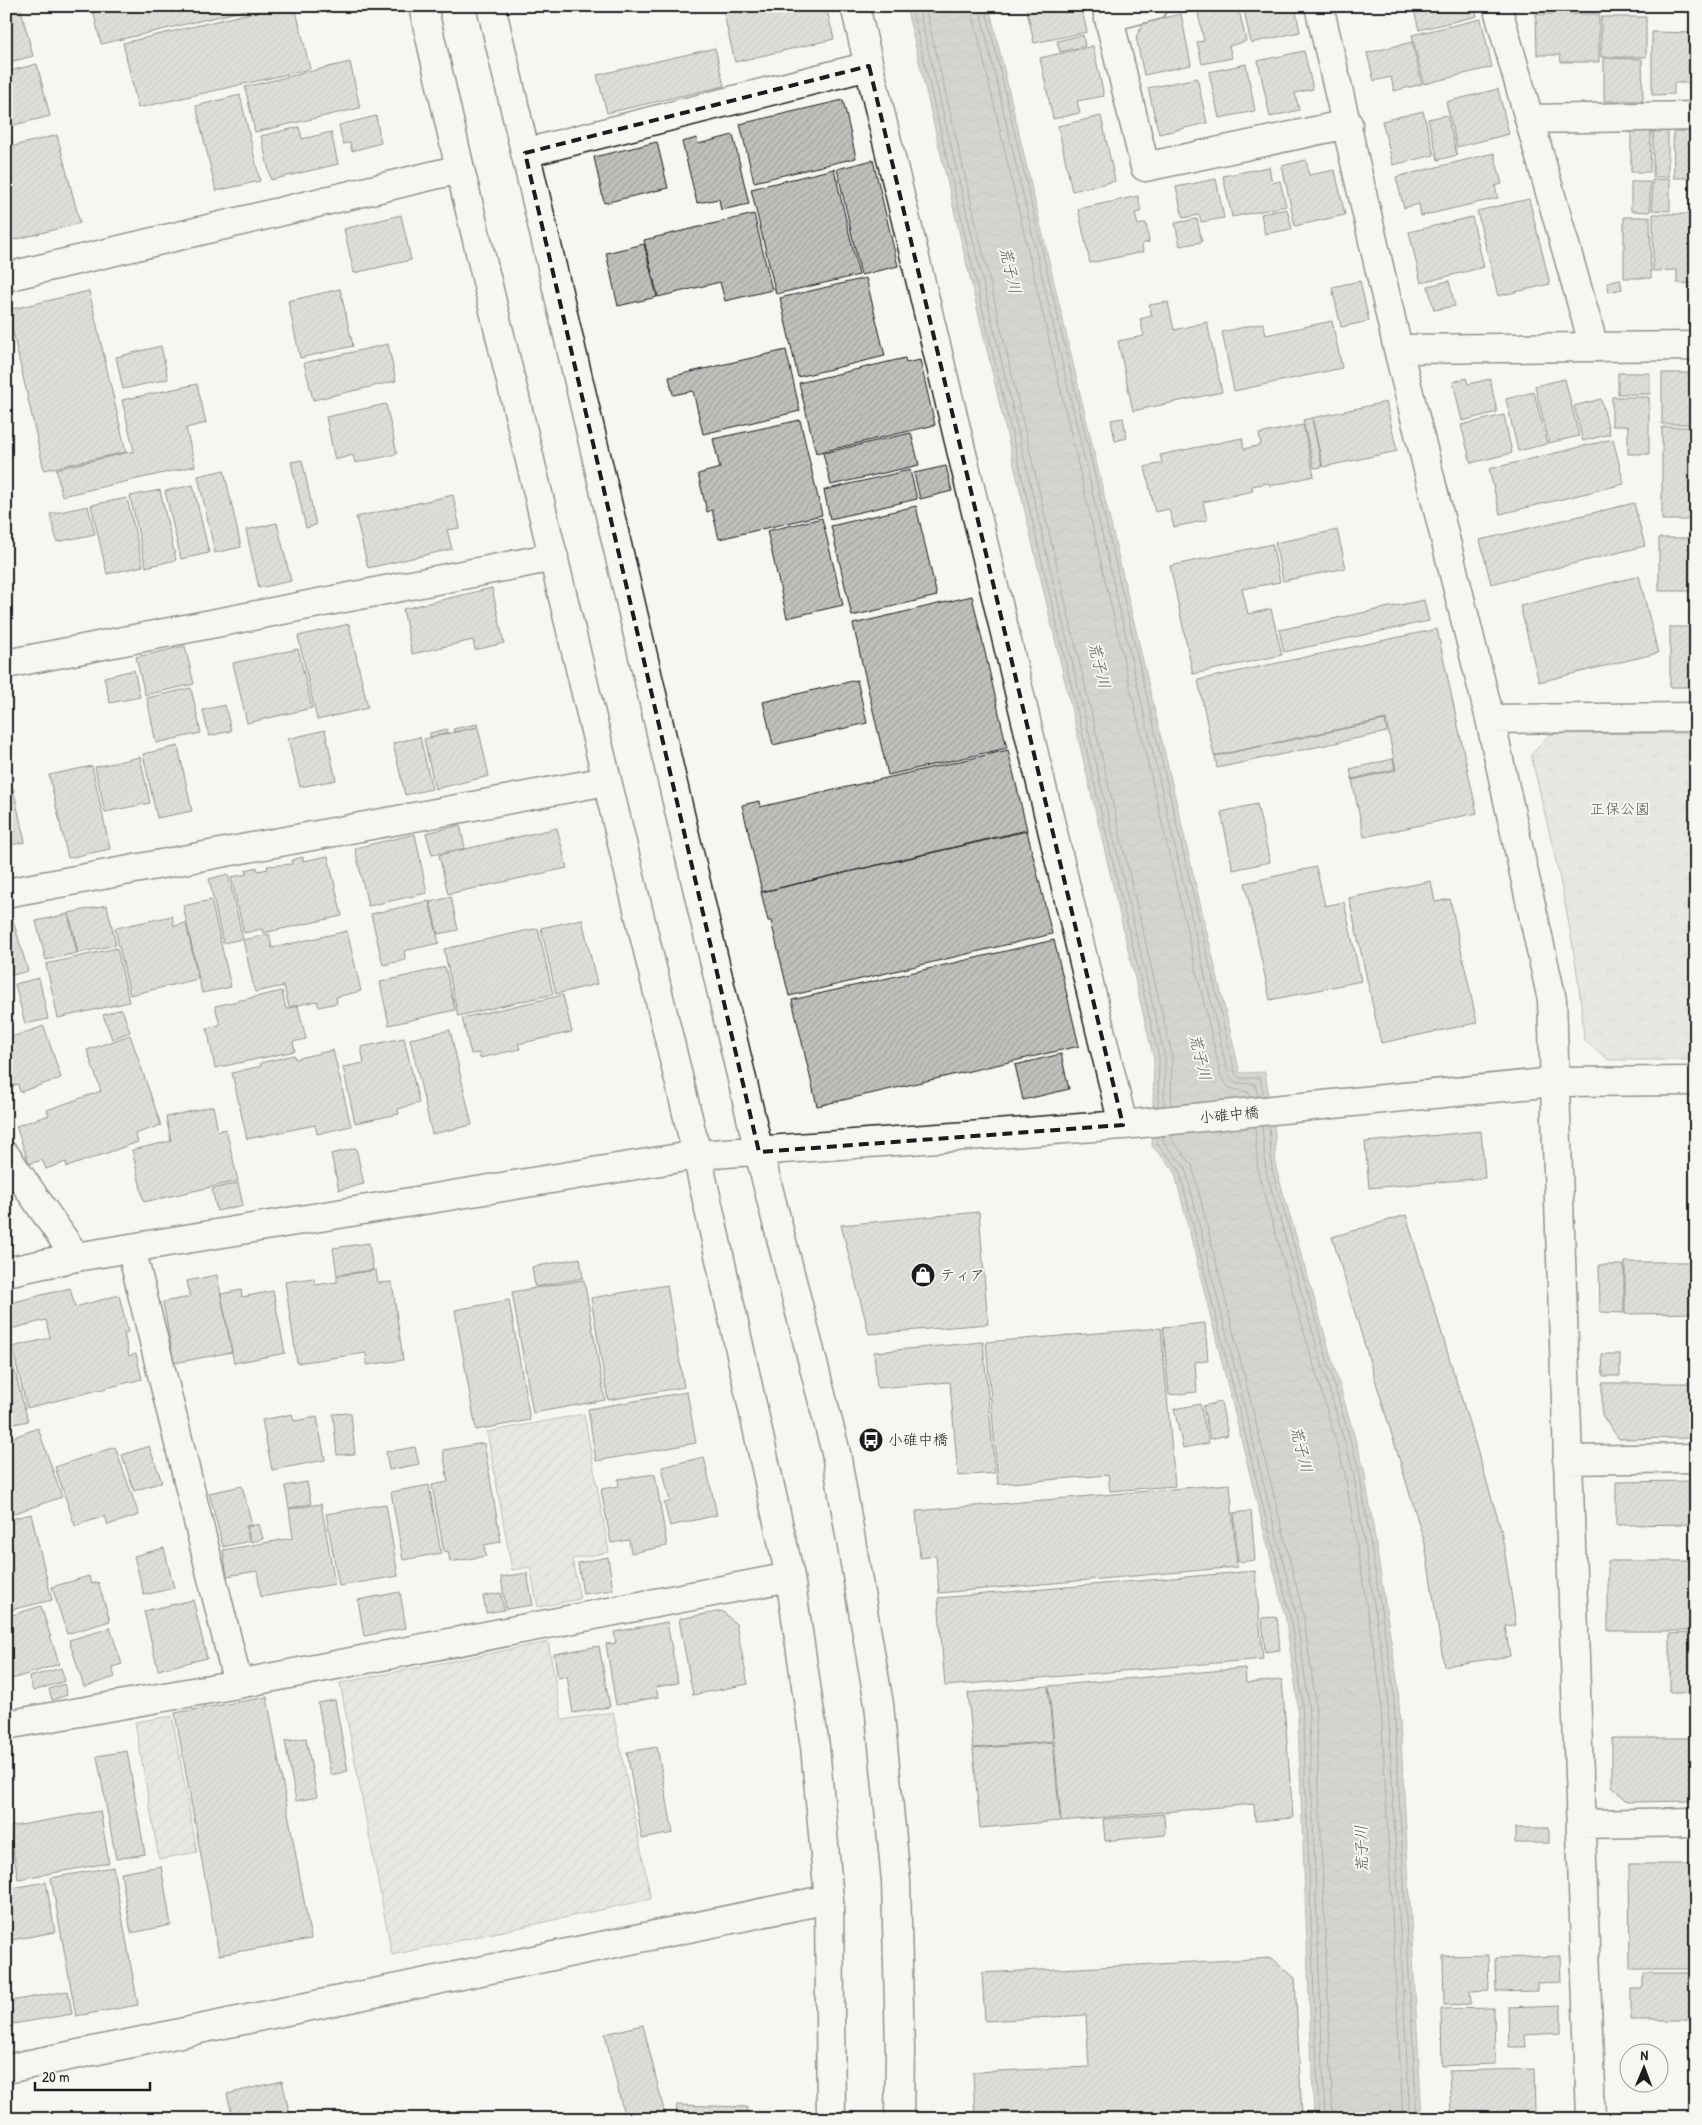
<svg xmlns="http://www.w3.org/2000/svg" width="1702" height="2125" viewBox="0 0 1702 2125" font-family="'Patrick Hand','Klee One',sans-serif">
<defs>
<pattern id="park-tufts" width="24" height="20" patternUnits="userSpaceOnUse" patternTransform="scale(1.25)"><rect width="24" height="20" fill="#d6d6d2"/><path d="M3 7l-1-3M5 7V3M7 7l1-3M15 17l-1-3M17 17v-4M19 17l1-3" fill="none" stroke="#b7b7b4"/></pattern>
<pattern id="garden-furrows" width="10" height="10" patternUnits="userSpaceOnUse" patternTransform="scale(1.25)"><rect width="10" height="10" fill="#d6d6d2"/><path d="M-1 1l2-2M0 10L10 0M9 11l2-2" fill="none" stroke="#b7b7b4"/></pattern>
<pattern id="water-waves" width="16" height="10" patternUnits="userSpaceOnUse" patternTransform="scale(1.25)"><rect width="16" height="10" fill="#acaca9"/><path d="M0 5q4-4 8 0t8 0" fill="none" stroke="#939391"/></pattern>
<pattern id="building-hatch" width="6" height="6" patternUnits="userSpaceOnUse" patternTransform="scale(1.25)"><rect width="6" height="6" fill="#c0c0bd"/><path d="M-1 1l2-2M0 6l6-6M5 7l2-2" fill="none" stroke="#a4a4a2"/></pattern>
</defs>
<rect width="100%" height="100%" fill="#f6f6f2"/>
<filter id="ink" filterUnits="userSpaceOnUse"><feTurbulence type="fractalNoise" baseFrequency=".02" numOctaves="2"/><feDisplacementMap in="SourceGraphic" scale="10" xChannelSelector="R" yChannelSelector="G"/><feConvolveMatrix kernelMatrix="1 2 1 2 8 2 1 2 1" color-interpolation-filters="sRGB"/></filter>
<g filter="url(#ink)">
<!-- park -->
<path fill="url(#park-tufts)" stroke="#797977" d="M1696,733v327h-87l-25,-20c-6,-96 -31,-192 -53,-285l19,-21z"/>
<!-- garden -->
<path fill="url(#garden-furrows)" stroke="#797977" d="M584,1414l25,138 -37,7 8,40 -42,8 -8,-40 -18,3 -25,-138z
M548,1642l14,78 51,-8 38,187 -259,56 -52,-272z
M172,1716l25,136 -38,7 -24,-137z"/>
<!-- water -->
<path fill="url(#water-waves)" stroke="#727271" d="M906,6h83l251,1067 25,-1 10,61 1,35 88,301 34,216 24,434h-108l-17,-421 -12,-83 -111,-445 -22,-24 2,-86z"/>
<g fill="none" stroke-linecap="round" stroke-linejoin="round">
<!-- shore -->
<path stroke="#565654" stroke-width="1" d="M911,6l248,1052 -1,48
M918,6l247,1051 -1,49
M925,6l247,1049 -1,50
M971,6l250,1070 8,12 19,4 2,5
M979,6l249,1068 9,9 18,1 3,13
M985,6l250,1067 4,5h21l4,18
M1262,1126l4,45 87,300 34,215 23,433
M1269,1126l3,43 87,301 34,215 24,434
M1255,1127l3,46 87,300 35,214 23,432
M1171,1135v4l21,26 111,448 12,84 18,422
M1163,1136v6l22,25 111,447 12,84 17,421
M1157,1137v7l22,25 111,446 12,83 17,421"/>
</g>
<!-- building -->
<path fill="url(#building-hatch)" stroke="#1c1c1c" d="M20,6l13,50 -27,7v-54z
M92,6h171l-162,38z
M280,6h15l15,63 -172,39 -15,-65z
M722,6h104l8,33 -99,23z
M1026,6h55l6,26 -53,11z
M1211,6h27l8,35 -17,5 3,12 -30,6 -5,-22 7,-1 -7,-32z
M1243,6h52l5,26 -49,11z
M1413,6h62l2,10 -58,14z
M1181,14l10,51 -47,10 -8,-38 8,-15z
M1536,14h63v48h-38l-1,-7h-23z
M1601,17h45v40h-45z
M1481,19l11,48 -68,17 -12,-49z
M1652,32l44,1v50h-22v11l-22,1z
M1083,35l2,11 -25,6 -3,-11z
M1412,42l10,42 -28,7 -3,-14 -17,4 -7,-28z
M1093,46l11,50 -27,5 3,12 -27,6 -13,-61z
M715,48l9,38 -117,27 -10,-38z
M1304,51l9,38 -18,4 4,17 -29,7 -12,-56z
M1604,58l38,1 1,42h-39z
M350,62l10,46 -105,24 -10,-45z
M37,64l13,52 -44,11v-55z
M1246,64l9,47 -36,7 -10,-46z
M1197,78l10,45 -48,11 -11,-46z
M1498,89l11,45 -52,13 -11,-45z
M240,95l20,86 -44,10 -20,-85z
M843,100l13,58 -102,24 -14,-58z
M1423,111l11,44 -41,10 -11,-44z
M1447,115l10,40 -19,5 -10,-41z
M376,116l5,27 -29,8 -2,-8 -7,1 -4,-19z
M1101,116l14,65 -43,10 -14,-65z
M299,127l3,12 29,-7 7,32 -67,16 -10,-44z
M1653,129h15v48h-15z
M1673,129l23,1v48h-22z
M1651,130l-1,42h-19v-41z
M57,135l23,88 -74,19v-94z
M733,135l16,69 -28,6 -2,-11 -22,4 -15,-61 15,-4 1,6z
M657,142l11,46 -64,15 -10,-46z
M1494,153l8,31 -7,2 3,12 -77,18 -2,-12 -15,4 -8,-31z
M873,160l25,106 -37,9 -24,-106z
M1306,160l3,15 26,-5 10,45 -50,11 -13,-60z
M1269,167l3,16 8,-2 6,25 -54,11 -9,-41z
M834,169l25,106 -83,19 -25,-105z
M1216,179l8,39 -23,4 -2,-7 -16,3 -7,-31z
M1670,179v32l-18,-1v-30z
M1631,182h19v30l-19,-1z
M1138,196l3,16 -6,1 3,12 8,-2 3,19 -7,2 1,8 -53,11 -12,-54z
M1529,199l21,85 -52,12 -21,-85z
M1287,209l5,20 -27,5 -4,-20z
M754,214l18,76 -47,11 -5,-19 -62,15 -14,-57z
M1653,214h43v70l-19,-1v-13l-24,1z
M401,215l10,45 -57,13 -10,-44z
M1472,217l12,50 -63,16 -12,-51z
M1624,217h26l1,61h-27z
M1197,219l5,23 -22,4 -5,-23z
M644,244l13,53 -39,9 -12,-53z
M866,278l19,78 -87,21 -18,-79z
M1620,279l2,10 -13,3 -2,-10z
M1360,281l9,40 -28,6 -9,-40z
M1449,281l6,25 -21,4 -6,-24z
M340,289l13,57 -53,12 -12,-57z
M89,291l37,161 -82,18 -36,-160z
M1168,302l6,28 33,-8 15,70 -89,19 -15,-70 26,-5 -4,-17 12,-3 -3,-11z
M1332,321l10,47 -108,23 -12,-59 41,-9 3,12z
M388,344l8,37 -83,19 -9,-37z
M161,346l7,33 -45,10 -7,-32z
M786,350l14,61 -97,23 -10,-43 -20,4 -4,-18z
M905,358l1,5 14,-3 15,65 -119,28 -17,-70z
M1618,373h32v21h-32z
M1662,373h34v51h-34z
M1466,378l2,6 22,-5 7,33 -35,9 -9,-39z
M1565,379l14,57 -30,7 -14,-57z
M197,384l9,39 -20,5 9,38 -133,30 -6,-27 78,-18 -12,-51z
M1534,392l13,52 -29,7 -12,-52z
M1612,397h37v57h-21v-28h-16z
M1601,399l9,35 -27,7 -9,-35z
M1386,402l11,49 -74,16 -11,-49z
M386,404l11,50 -42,9 -2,-8 -18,5 -9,-43z
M1504,415l8,38 -41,10 -10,-38z
M1123,418l4,20 -12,3 -4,-21z
M1312,418l10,49 -8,1 -11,-48z
M800,420l22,95 -103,24 -7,-29 -5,2 -9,-38 22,-6 -7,-29z
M1303,425l11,51 -44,10 -1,-3 -17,3 1,5 -50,11 4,18 -33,7 -5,-18 -14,3 -10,-45 17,-4 -2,-8 82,-17 2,11 17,-4 -2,-11z
M1662,427h34v93h-34z
M911,433l8,32 -88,20 -8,-32z
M1613,439l11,45 -124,30 -11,-45z
M302,460l14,65 -10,3 -15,-66z
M946,466l6,25 -32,8 -6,-26z
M224,470l17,77 -26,6 -17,-77z
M910,470l7,29 -87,20 -6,-29z
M193,485l16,68 -28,6 -16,-68z
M160,490l16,70 -30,7 -16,-71z
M453,495l7,33 -13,2 5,19 -84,19 -12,-51z
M127,498l16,68 -36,8 -16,-69z
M1634,503l11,43 -154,38 -11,-44z
M88,506l7,28 -38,8 -7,-28z
M916,506l21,90 -85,20 -21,-90z
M822,518l21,87 -56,13 -20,-87z
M277,523l14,58 -32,7 -13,-58z
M1337,530l9,38 -63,13 -8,-38z
M1659,538h37v53h-37z
M1272,544l8,38 -38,7 6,25 23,-5 11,46 -89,19 -23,-108z
M1639,576l19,77 -119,29 -19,-76z
M492,588l12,55 -29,7 -2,-10 -61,14 -9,-45z
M972,596l35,152 -119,27 -35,-151z
M1424,600l5,21 -145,31 -5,-22z
M349,624l19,84 -51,12 -19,-84z
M1670,627h26v60h-26z
M1437,629l40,184 -113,24 -12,-57 44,-10 -10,-51 -172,37 -16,-76z
M185,646l9,38 -49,11 -9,-38z
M298,649l14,59 -65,15 -14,-60z
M134,670l6,27 -30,6 -6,-26z
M857,680l10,43 -94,22 -10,-43z
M191,688l10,45 -45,10 -9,-45z
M225,705l6,26 -22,5 -6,-26z
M1385,720l2,12 -170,36 -2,-12z
M477,724l1,3 -24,5 -1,-3z
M478,727l11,49 -54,13 -11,-50z
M447,729l1,4 -18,4v-4z
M325,730l11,50 -36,7 -12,-48z
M420,737l12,52 -27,6 -12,-52z
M178,746l14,65 -35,7 -14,-64z
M1008,750l19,80 -265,62 -20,-87 17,-4 1,6z
M140,757l10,46 -45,9 -10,-45z
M1393,759l2,10 -43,10 -2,-10z
M92,766l18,83 -42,9 -19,-83z
M13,788l12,54 -19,4v-57z
M1257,804l13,58 -37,8 -12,-58z
M460,825l5,23 -33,7 -6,-22z
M557,828l10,40 -119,26 -9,-39z
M1027,831l25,103 -263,62 -18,-75h-3l-7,-29z
M415,834l12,59 -59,13 -13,-58z
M328,856l14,60 -79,17 -1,-4 -18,4 -13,-56 16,-3 -1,-4 11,-3 1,4 10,-2 -1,-3 25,-2v-4l11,-3v4z
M1316,867l9,39 19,-4 17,79 -91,19 -25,-117z
M228,874l15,65 -20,4 -14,-64z
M1431,881l4,21 15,-3 27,124 -96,20 -32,-145z
M451,897l7,33 -20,4 -8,-32z
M211,900l20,87 -29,6 -19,-87z
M429,901l10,42 -35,8 2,9 -23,5 -12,-51z
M107,905l9,40 -38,8 -9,-40z
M68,914l9,39 -31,7 -10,-39z
M172,916l2,10 12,-3 12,56 -68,16 -15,-67z
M12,917l16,54 -22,6v-58z
M582,919l15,65 -41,10 -15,-66z
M538,928l15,66 -95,22 -14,-67z
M347,931l14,60 -25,6 1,6 -18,4 -2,-6 -28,6 -5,-21 -29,6 -12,-52 26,-6 3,14z
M1054,940l25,106 -262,60 -25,-106z
M117,948l12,54 -71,16 -12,-54z
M445,967l10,43 -66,15 -9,-43z
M39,978l9,41 -23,5 -10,-40z
M282,991l4,18 12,-3 8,33 -13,3 2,9 -80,17 -8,-40 13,-3 -5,-19z
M563,995l9,37 -54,12 2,5 -40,9 -1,-5 -8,1 -9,-36z
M122,1009l8,23 -18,7 -9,-24z
M44,1026l17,52 -41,14 -2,-8 -12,4v-49z
M450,1030l22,95 -40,9 -22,-95z
M130,1035l31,90 -26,9 3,8 -71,25 -1,-5 -20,7 -4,-9 -13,4 -13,-38 33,-11 -2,-5 54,-19 -14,-41z
M404,1038l15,65 -21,6 1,5 -44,9 -12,-56 21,-4 -3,-16z
M333,1050l18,76 -34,8 -2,-9 -68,14 -15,-66 29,-7 -1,-3 34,-8 1,4z
M1061,1054l8,35 -46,11 -8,-35z
M213,1106l5,25 8,-2 12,52 -94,21 -12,-52 39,-9 -5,-24z
M1694,1108h2v64h-1z
M1481,1131l4,47 -116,10 -4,-46z
M356,1148l8,36 -25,6 -8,-36z
M238,1183l5,22 -26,6 -5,-22z
M979,1212l9,112 -119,10 -28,-109z
M1406,1215l95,314 15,96 -11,1 5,30 -66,10 -19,-122 -93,-307z
M369,1243l4,27 -36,5 -4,-27z
M580,1258l3,20 -48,9 -3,-20z
M1625,1262h71v51l-71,1z
M1599,1265h25v48l-24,-1z
M376,1270l2,13 14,-1 11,78 -36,5 -1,-12 -69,10 -12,-81 29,-4 1,7 22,-3v-6z
M217,1275l15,77 -58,11 -11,-61 27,-5 -3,-16z
M584,1280l21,120 -72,13 -21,-121z
M667,1285l17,102 -76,13 -17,-102z
M70,1288l5,19 44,-12 9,37 -4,1 5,23 7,-2 6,25 -115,29 -15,-61 38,-9 -4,-18 -35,9 -5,-25z
M241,1290l1,7 31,-6 12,62 -51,10 -13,-69z
M509,1300l21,120 -54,10 -21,-120z
M6,1321l4,13 -4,1z
M1205,1323l3,38 -13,1 2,30 -28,3 -6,-68z
M1161,1328l14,158 -65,5 -2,-16 -110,9 -12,-142z
M6,1338l22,83 -22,5z
M983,1342l12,131 -37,3 -8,-94 -73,6 -3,-36z
M1602,1354h18v22h-17z
M1602,1383h94v55l-77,1 -17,-24z
M687,1392l9,51 -100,18 -8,-52z
M1221,1402l7,33 -18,4 -7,-33z
M1200,1404l9,39 -26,5 -9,-39z
M351,1413l4,41 -18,1 -4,-41z
M292,1414l2,7 23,-4 8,43 -53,10 -10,-50z
M38,1428l24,69 -56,19v-76z
M484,1443l17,99 -17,3 2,11 -36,6 -2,-11 -4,1 -12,-67 16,-3 -5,-32z
M149,1446l13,36 -28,9 -12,-36z
M115,1447l24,68 -31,10 -3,-9 -30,10 -20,-59z
M415,1447l4,17 -30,6 -3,-18z
M704,1457l13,58 -47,11 -6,-23 6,-1 -8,-35z
M655,1474l12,72 -36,7 -2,-13 -18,3 -10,-54 18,-3 -1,-7z
M1696,1481v43l-80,1v-43z
M307,1482l4,22 -22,4 -4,-22z
M1230,1484l7,83 -298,26 -3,-37 -16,2 -4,-47z
M429,1485l12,68 -38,7 -12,-68z
M242,1486l10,39 -6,1 3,15 -26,6 -14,-54z
M321,1504l14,80 -74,13 -4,-26 -30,5 -4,-26 70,-12 -4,-29z
M386,1504l12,72 -59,10 -13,-72z
M1251,1511l4,49 -17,2 -4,-49z
M31,1514l21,86 -46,11v-91z
M259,1524l4,15 -12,3 -4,-15z
M164,1548l10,40 -30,7 -10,-39z
M608,1557l5,33 -30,4 -5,-31z
M1608,1561h88v70h-88z
M1255,1571l8,88 -318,27 -7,-88z
M527,1573l6,32 -27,4 -5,-32z
M89,1576l2,8 7,-2 12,39 -43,13 -15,-47z
M400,1592l6,36 -42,8 -6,-36z
M501,1593l3,17 -18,3 -3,-17z
M193,1600l14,58 -49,12 -14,-59z
M41,1606l18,58 -53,17v-64z
M722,1611l14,13 12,60 -55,11 -14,-76z
M1277,1617l3,33 -15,2 -3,-34z
M667,1622l11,61 -22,4 2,10 -42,8 -10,-61 10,-1 -2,-11z
M110,1628l12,36 -10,3 3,10 -31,10 -15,-47z
M1696,1633v60h-26v-59z
M599,1646l11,61 -37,6 -6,-37 -9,2 -4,-24z
M61,1668l4,13 -32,10 -4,-14z
M1245,1668l1,15 36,-3 11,138 -38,3 -1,-17 -193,17 -12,-135z
M64,1684l3,11 -15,5 -3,-11z
M1048,1686l5,55 -80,7 -5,-55z
M267,1697l44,242 -92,16 -44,-242z
M335,1700l13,71 -17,4 -13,-72z
M306,1738l11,59 -21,4 -11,-60z
M1612,1738h84v63l-68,1 -16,-16z
M1053,1742l7,79 -80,7 -7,-79z
M657,1747l16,86 -31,6 -15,-87z
M127,1751l18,103 -29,5 -19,-103z
M100,1811l9,52 -91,16 -9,-52z
M1164,1814l1,21 -60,6 -2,-22z
M1515,1828h34v15h-34z
M1629,1864h67v105h-66z
M161,1866l10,59 -40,8 -10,-60z
M113,1867l25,138 -62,11 -25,-138z
M46,1882l9,50 -49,9v-52z
M1488,1955l1,35 -19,1 1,13 -27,1 -1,-49z
M1560,1956l1,26 -24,1v8l-41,1 -1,-34z
M1272,1958l23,20 7,141h-327l-2,-47 116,-5 -3,-52 -101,6 -3,-48z
M1643,1973h53v47h-65v-31h12z
M68,1991l4,23 -59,10 -3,-23z
M1561,2005v28l-36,2 1,12h-17l-1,-40z
M1494,2008l1,56 -53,2 -1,-57z
M643,2025l23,94h-41l-20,-85z
M1534,2069l1,43 -84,3 -2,-44z
M282,2081l9,38h-58l-6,-25z
M677,2105l70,2v12h-71z"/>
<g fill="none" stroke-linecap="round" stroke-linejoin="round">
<defs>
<path id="minor" d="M423,6l37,163 237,986 93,422 25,170 14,152 2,220
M491,6l268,1146 77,301 43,251 17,177 4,169 -1,69
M855,6l14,60
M1106,6l39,161 203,-43
M1319,6l79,343 92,370 62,281 39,1119
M1497,6l97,341
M1109,17l44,-11
M1529,119l167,-3
M525,153l344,-87 254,1059
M6,277l454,-108
M1398,349l298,-3
M6,664l548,-107
M1490,719l206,-2
M6,893l601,-112
M6,1156l70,101
M131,1248l107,436
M6,1272l70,-15 621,-102 426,-30 431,-43 142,-1
M1567,1460l129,-2
M6,1725l232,-41 552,-107
M1581,1824l115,-2
M6,2069l823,-170"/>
</defs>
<!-- minor casing -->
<use href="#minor" stroke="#1c1c1c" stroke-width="31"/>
<!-- minor -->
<use href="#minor" stroke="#f6f6f2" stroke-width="28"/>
</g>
</g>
<!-- marked area -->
<path d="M0 0H1702V2125H0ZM869,66l254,1059 -364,27 -234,-999z" fill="#f6f6f2" fill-opacity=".55" fill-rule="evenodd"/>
<path fill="none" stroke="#1c1c1c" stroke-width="4" stroke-dasharray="10 6" stroke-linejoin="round" d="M869,66l254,1059 -364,27 -234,-999z"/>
<!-- icons -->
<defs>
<symbol id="shop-disc" viewBox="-11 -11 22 22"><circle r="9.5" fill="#1c1c1c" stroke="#f6f6f2"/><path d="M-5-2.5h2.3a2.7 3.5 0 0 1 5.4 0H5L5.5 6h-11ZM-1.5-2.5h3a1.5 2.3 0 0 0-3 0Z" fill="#fff"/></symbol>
<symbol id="bus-disc" viewBox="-11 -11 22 22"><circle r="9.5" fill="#1c1c1c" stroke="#f6f6f2"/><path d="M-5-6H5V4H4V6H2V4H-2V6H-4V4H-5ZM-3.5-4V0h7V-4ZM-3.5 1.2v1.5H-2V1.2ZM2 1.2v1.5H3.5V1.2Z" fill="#fff"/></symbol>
</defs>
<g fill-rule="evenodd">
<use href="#shop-disc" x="909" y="1261" width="28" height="28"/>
<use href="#bus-disc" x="857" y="1426" width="28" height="28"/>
</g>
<g text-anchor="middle" stroke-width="4" stroke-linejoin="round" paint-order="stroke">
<!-- park labels -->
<g font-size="15" fill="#545453" stroke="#f6f6f2">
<text x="1620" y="814">正保公園</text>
</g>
<!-- street labels -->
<g font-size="15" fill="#1c1c1c" stroke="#f6f6f2">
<text transform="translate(1229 1115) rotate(-6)" y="5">小碓中橋</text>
</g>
<!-- poi labels -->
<g font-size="15" fill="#1c1c1c" stroke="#f6f6f2" text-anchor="start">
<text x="940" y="1280">ティア</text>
<text x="888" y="1445">小碓中橋</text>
</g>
<!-- water labels -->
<g font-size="16" font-style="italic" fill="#565654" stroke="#f6f6f2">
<text transform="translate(1011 270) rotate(77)" y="6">荒子川</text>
<text transform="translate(1100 665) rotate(76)" y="6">荒子川</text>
<text transform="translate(1201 1057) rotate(76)" y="6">荒子川</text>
<text transform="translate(1302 1449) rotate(76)" y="6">荒子川</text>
<text transform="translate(1361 1849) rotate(-92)" y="6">荒子川</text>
</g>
</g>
<!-- margin -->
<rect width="1702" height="2125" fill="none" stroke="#f6f6f2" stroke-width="25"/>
<rect x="12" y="12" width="1677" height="2100" fill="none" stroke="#1c1c1c" stroke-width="2" filter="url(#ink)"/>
<!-- north arrow -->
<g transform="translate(1644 2068) rotate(1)"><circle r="24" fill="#f6f6f2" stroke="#9f9f9c"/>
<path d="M0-4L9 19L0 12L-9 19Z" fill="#1c1c1c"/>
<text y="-8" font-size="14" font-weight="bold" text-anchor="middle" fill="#1c1c1c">N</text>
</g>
<!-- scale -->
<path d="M35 2082v8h115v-8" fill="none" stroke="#1c1c1c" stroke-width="2.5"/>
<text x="42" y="2082" font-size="15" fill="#1c1c1c" stroke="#f6f6f2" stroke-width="4" paint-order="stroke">20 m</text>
</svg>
